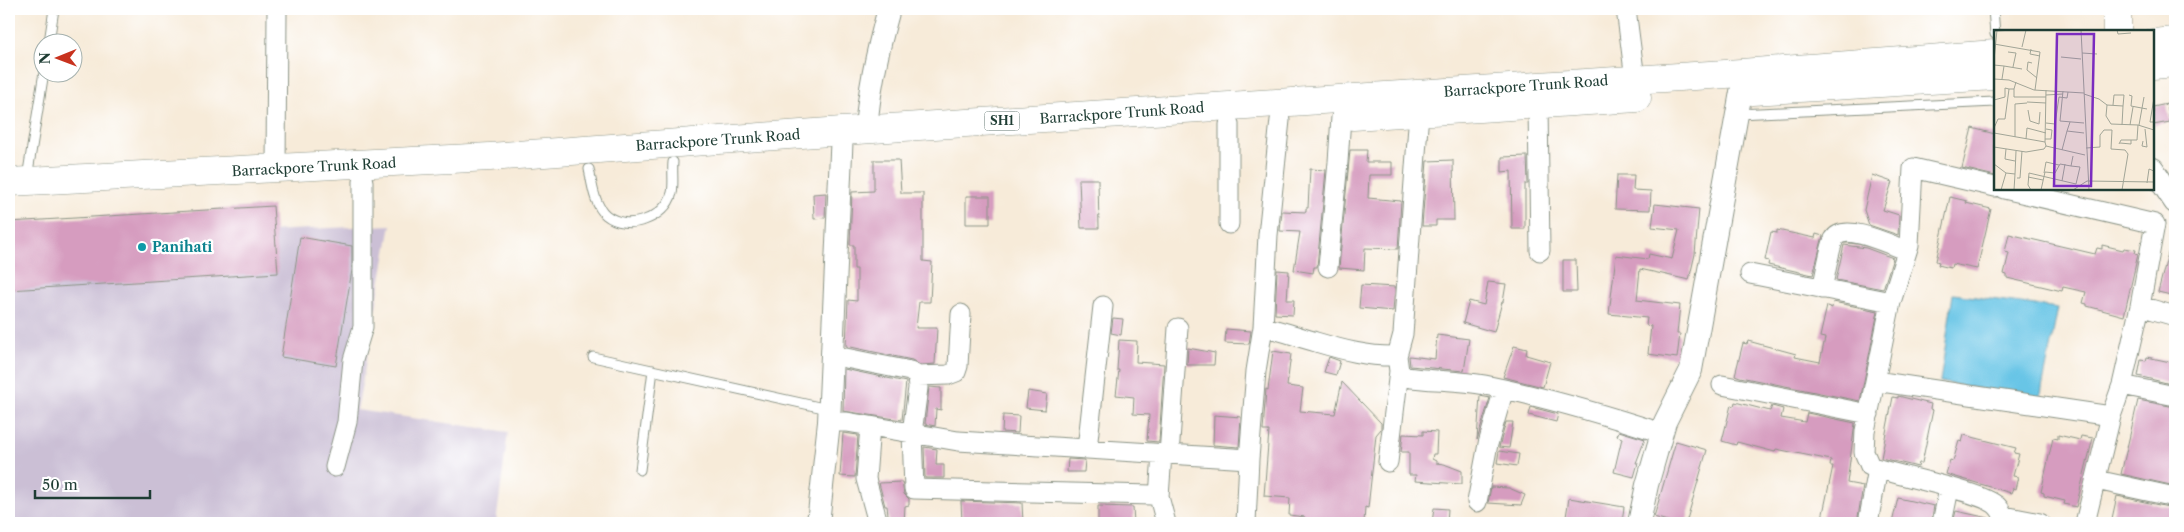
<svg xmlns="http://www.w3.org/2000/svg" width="2184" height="532" viewBox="0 0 2184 532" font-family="'Libre Caslon Text',serif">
<rect width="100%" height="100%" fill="#fff"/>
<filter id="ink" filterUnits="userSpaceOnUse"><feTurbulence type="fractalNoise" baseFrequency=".02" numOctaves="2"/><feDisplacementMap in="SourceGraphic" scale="10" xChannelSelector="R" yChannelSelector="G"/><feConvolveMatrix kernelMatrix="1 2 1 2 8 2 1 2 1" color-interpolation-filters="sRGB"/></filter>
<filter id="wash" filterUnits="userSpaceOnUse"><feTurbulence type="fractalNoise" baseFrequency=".0096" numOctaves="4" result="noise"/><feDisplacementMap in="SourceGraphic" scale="20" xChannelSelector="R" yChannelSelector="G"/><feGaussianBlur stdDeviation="1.12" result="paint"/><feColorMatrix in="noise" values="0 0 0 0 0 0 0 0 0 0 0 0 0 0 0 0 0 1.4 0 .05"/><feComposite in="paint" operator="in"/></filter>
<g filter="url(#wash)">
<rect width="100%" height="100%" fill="#f7ebd9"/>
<!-- industrial -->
<path fill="#cbbfd5" d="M391,225l-34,185 151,22 -12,91h-487v-279z"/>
<!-- water -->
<path fill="#68c5e6" stroke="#44818d" d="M1953,294l105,14 -18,91 -100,-17z"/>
<g id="blocks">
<!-- building -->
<path fill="#d69cbf" d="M2167,104l3,18 -17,3v-18z
M1972,128l23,6v42l-33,-8z
M1350,150h17l-1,12h26v13h-23l-1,23 33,3 -3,48 -33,-1 -1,22 -25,-2z
M1527,156l1,28h-3v45h-13l-1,-58 -9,1v-15z
M874,160h25l2,33h22v68l9,1 -2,40h-11l-3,26h21l-2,36 -15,1 -8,-5 -66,-14 2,-46 9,1v-32h-3v-24h-4l2,-53 22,-1z
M1453,160l1,60h-18v6h-14l5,-65z
M1310,169l16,1 -9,97h-3l-1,6 -19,-3 6,-38 -20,-1 2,-20 24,1v-4h2z
M1617,175h17l-1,15 18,1 -1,19 -35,-1z
M1872,175l20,7 -9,28 16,5 -1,20 -29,-10 -5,-15z
M1079,179h19l1,49h-18z
M826,193l-1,25 -11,1 -1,-25z
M966,196h24v28h-24z
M1950,197l17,4 -1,2 25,6 -14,60 -25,-5 -1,4 -13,-3 1,-3 -3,-1z
M1655,204l44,5 -4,45 -6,26 -49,-11 -3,31 43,5 -3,29h3l-3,24 -29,-4 3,-28 -5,-1 1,-7 -38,-4 7,-59 32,4 1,-5 23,5 7,-29 -27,-3z
M273,206l5,67 -269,17v-68z
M1777,230l38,8 1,-4 7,2 -10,39 -45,-10 1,-4 -4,-1 6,-28 6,1z
M2009,234l86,20 2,-6 5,1v-4l21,5 1,-2 12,2 -1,3 3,1 -14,62 -37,-10v-2l-4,-1 3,-11 -23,-5 -1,4 -55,-13v-3l-3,-1 5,-21 -4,-1z
M300,237l52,9v24l-16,96 -55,-9z
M2171,242l4,1v53l-17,-4z
M1844,245l22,3 27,10 -10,31 -47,-9z
M1563,260h13l1,32h-14z
M1277,270l12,1 -2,29h7l-1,15 -18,-1z
M1488,282l18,2 -3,18h-1l-8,30 -31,-9 6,-22 15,4z
M1361,285l34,2 -2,24 -34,-3z
M1833,302l45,9 -18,90 -120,-24 -5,-2 8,-32 4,1 1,-3 48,13 -1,3 25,5 5,-24 -5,-1 7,-31 5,2z
M1113,318l10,1 -2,16 -10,-2z
M1226,329l25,2 -2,13 -24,-1z
M1437,335l32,4 -5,32 -54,-5 -1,-10 26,3z
M1119,340l18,1 -1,21 28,2 -5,78 -12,-1 2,-26 -16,-1 1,-17 -18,-2 3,-25h-2z
M1514,346l13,3 -1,6 24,7 -7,25 -40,-10z
M1188,348l27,5 -1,12h-27z
M1273,351l18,3 -4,32 16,2 -3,23 35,3 7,-32 39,41v6l-5,6 -8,73 -3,-1 -1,16h-60l1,-6 -16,-2 1,-17 -26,-2 5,-65h-6l3,-42 2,1z
M1329,357l11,4 -4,14 -12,-3z
M2147,357l28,6v22l-37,-9 3,-16 5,1z
M844,369l62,13 -4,38 -59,-9z
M929,387l12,1v22l-5,-1 -1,17 -10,-2z
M1028,391l19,3 -2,16 -19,-2z
M1480,396l10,2 -13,42z
M1898,396l33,8 -1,5 3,1 -11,53h-3l-1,4 -37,-9 12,-61 5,1z
M2138,400l37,7v79l-54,-12z
M1735,402l35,9 2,-5 11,3 -2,9 24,4 2,-9 48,10 -8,60 16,3 -6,37h-36l12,-57h-3l1,-6 -55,-11 -1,3 -38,-10 -1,3 -14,-4 9,-36 3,1z
M1531,407l27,7 -2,8 -27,-7z
M1003,415l16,1 -1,17 -16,-1z
M1214,415l27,2 -2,30 -26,-2z
M1506,422h7l-4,26 -10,-1z
M1423,431l14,1 -1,22h-3l-1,5 4,2v2l8,1 18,7v13l-47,-3 1,-6h-7v-23h-8l2,-18 20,1z
M1619,431l26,8 -9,24h2l-4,14 -20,-5 8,-34 -5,-2z
M843,433l15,2 -3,42 -15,-1z
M1964,435l52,13 -2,5 5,1 -6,22 5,1 -3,12 -2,-1 -2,5 -65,-19 4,-14 3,1 6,-20 3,1z
M2058,435l22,5 1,-4 12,2 -17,69 -12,-3 1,-3 -21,-5v-3l-3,-1 12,-54 5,1z
M1676,441l31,9 -21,73h-12l-20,-6z
M924,447l13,2 -1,16h8v13h-19z
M1499,451l20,3 -2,12 -20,-3z
M1068,459l17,1 -1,12h-17z
M902,482l2,12 5,5v6l-4,1 -1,17h-15l-2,-17h-2l-6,-23z
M1491,487l18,1 16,7 -4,10 -33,-2z
M2117,496l56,12 -3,15h-59z
M1569,498l55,9 -2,16h-57z
M1898,498l36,8 -3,17h-39z
M961,501l61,2 1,20h-61z
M1098,506l35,1 1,16h-36z
M1434,508l14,1 -1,14h-15z
M1956,511l33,7v5h-36z"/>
</g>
</g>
<g filter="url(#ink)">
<use href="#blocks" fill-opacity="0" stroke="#8b9486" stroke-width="1"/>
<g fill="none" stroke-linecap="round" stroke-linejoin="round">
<defs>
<path id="service" d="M1993,9l2,25
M49,42l5,-33
M1738,114l257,-12
M589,169c3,14 5,36 17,46 21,17 59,4 66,-22 2,-9 0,-21 1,-31
M27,178l17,-106
M593,357l235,52
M640,470l13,-100"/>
<path id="minor" d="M1626,9l9,70
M1538,105l2,146
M276,169l1,-160
M2004,189l151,35 -15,82 -18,79 -11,31 -26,107
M1229,224v-100
M1328,267l10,-105 3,-45
M1750,274l141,28 18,-57 4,-77 82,19
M1822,289c3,-12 7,-39 12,-50 10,-17 59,7 73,12
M1891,302l-26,129 -1,21 6,14c26,10 112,25 127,40 5,5 7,11 7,17
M2140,306l35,10
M1263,327c18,3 35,10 53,15 27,8 53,15 81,14l6,-22 16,-222
M831,355l79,16 7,5 1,12 -6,45 2,56 238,6 7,2 7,26
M1397,356l2,15 6,6c27,4 54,3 80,8 60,12 118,29 177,48
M917,376l31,-1 8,-3 2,-6 3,-52
M1875,381l236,35
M1722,385l147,29
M2122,385l53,11
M829,422h18l111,19 291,18 7,-88 7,-44 5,-92 12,-115
M870,426l-4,53 12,44
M1087,449l16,-143
M1169,455l9,-127
M1388,462l11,-91
M335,467l12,-45 6,-62 10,-33v-146
M2096,480l79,17
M1159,497l3,-43
M1477,502l11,-58 16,-55
M2004,516l36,7
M1246,523l3,-64
M1868,523l10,-54
M1942,523l7,-34"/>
<path id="tertiary" d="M866,130c3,-41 12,-82 23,-121
M2153,169l22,33
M818,523l11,-101 13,-291
M1639,523l8,-38 18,-63 26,-52 50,-278"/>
<path id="primary" d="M2117,9v22
M2153,43l22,-2
M2153,65l22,-2
M1752,91l243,-15
M1353,116l284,-18
M9,182l481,-25 352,-26 899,-58 254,-19"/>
</defs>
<!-- service casing -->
<use href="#service" stroke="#8b9486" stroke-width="11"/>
<!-- minor casing -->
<use href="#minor" stroke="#8b9486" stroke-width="21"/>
<!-- tertiary casing -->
<use href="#tertiary" stroke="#8b9486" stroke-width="24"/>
<!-- primary casing -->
<use href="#primary" stroke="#8b9486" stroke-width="29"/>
<!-- service -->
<use href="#service" stroke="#fff" stroke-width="9"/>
<!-- minor -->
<use href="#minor" stroke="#fff" stroke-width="19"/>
<!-- tertiary -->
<use href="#tertiary" stroke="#fff" stroke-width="22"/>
<!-- primary -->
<use href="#primary" stroke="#fff" stroke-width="28"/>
</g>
</g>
<!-- markers -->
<circle fill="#0f9aa8" stroke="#fff" stroke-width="2" cx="142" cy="247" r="5"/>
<g text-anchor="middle" stroke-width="4.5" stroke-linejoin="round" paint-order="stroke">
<!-- shield labels -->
<rect fill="#fff" stroke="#627771" stroke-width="1" x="984.5" y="111.5" width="35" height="19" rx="4"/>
<g font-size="12" font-weight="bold" fill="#1f3d34">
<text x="1002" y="125">SH1</text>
</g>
<!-- street labels -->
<g font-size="14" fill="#1f3d34" stroke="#fff">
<text transform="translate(1526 86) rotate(-4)" y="5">Barrackpore Trunk Road</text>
<text transform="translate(1122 113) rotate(-4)" y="5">Barrackpore Trunk Road</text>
<text transform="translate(718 140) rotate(-4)" y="5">Barrackpore Trunk Road</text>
<text transform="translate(314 167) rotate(-3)" y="5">Barrackpore Trunk Road</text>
</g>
<!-- culture labels -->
<g font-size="14" font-weight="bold" fill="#0d838f" stroke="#fff" text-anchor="start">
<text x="152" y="252">Panihati</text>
</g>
</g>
<!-- overview -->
<g transform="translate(1994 30)">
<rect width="160" height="160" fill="#f7ebd9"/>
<path fill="none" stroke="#a1a597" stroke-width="1" d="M87,0l8,160M123,0l1,4 13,-1M0,1l22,-1M0,14l46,8 -5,38M28,17l4,-17M37,19l-1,5 10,2M14,22l8,1 -3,14M88,23l15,1M67,27l20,2M0,30l3,-30M38,33l-4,-1 -1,8 10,8M0,35l10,1 -2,13M10,36l18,3M0,49l15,1 25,10 50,3M20,59v8h32M69,61l-3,30 24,2M90,64l15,5 8,6 16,1 -1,19M52,65l17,-1M135,65l3,1 -1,10 16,3M160,68l-4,24h4M0,70l11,-3v-9l4,1M33,72l19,1M113,75l-1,11 5,8 27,1 16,5M119,75l1,-10h10l-1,11M34,80l2,11 9,3 1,-12M76,92l-3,9 17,2M52,93l9,1 4,-27 8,1 1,-6M136,95l3,-18M145,95l5,-28M0,98l4,-9h7l4,-30h5l2,-7M0,103l51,9 1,4 39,9M21,107v-33l12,-1M32,109l1,-11 19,5M51,109h6l1,-9 -6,-1M149,111l-1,5 5,1 -2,-18M51,112l1,-52M126,113l11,1v-4M125,114l2,-4h16l1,-15M0,117l32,5 18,-3 2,-3M92,118l14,-1v-12l4,-5h8l-1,19 14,1 3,4 -6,36M12,119l-1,10 10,2M68,120l5,-19M0,134l12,9 -5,17M12,143l9,1 1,-23M50,143l2,-11 13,3M34,147l15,3M23,148h3l2,-27M68,151l3,-17M93,151l67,1M153,153l2,-14 5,2M20,160l1,-16M37,160l-3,-5 1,-12 47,11 4,-17 -9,-1 2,-10M47,160l4,-18 10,1 5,-9 11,2M79,160l14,-9"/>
<path fill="#7b2cbf" fill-opacity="0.15" stroke="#7b2cbf" stroke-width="2.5" d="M63,4h37l-3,152h-37z"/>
<rect width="160" height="160" fill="none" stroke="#1f3d34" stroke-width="2.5"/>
</g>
<!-- margin -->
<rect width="2184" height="532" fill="none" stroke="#fff" stroke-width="30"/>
<!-- north arrow -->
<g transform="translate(58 58) rotate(269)"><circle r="24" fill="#ffffff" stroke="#a5b1ae"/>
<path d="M0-4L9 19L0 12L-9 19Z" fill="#c8321e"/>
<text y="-8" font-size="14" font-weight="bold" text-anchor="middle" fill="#1f3d34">N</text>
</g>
<!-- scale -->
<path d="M35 490v8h115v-8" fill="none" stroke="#1f3d34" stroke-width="2.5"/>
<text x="42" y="490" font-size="15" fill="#1f3d34" stroke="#ffffff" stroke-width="4" paint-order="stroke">50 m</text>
</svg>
